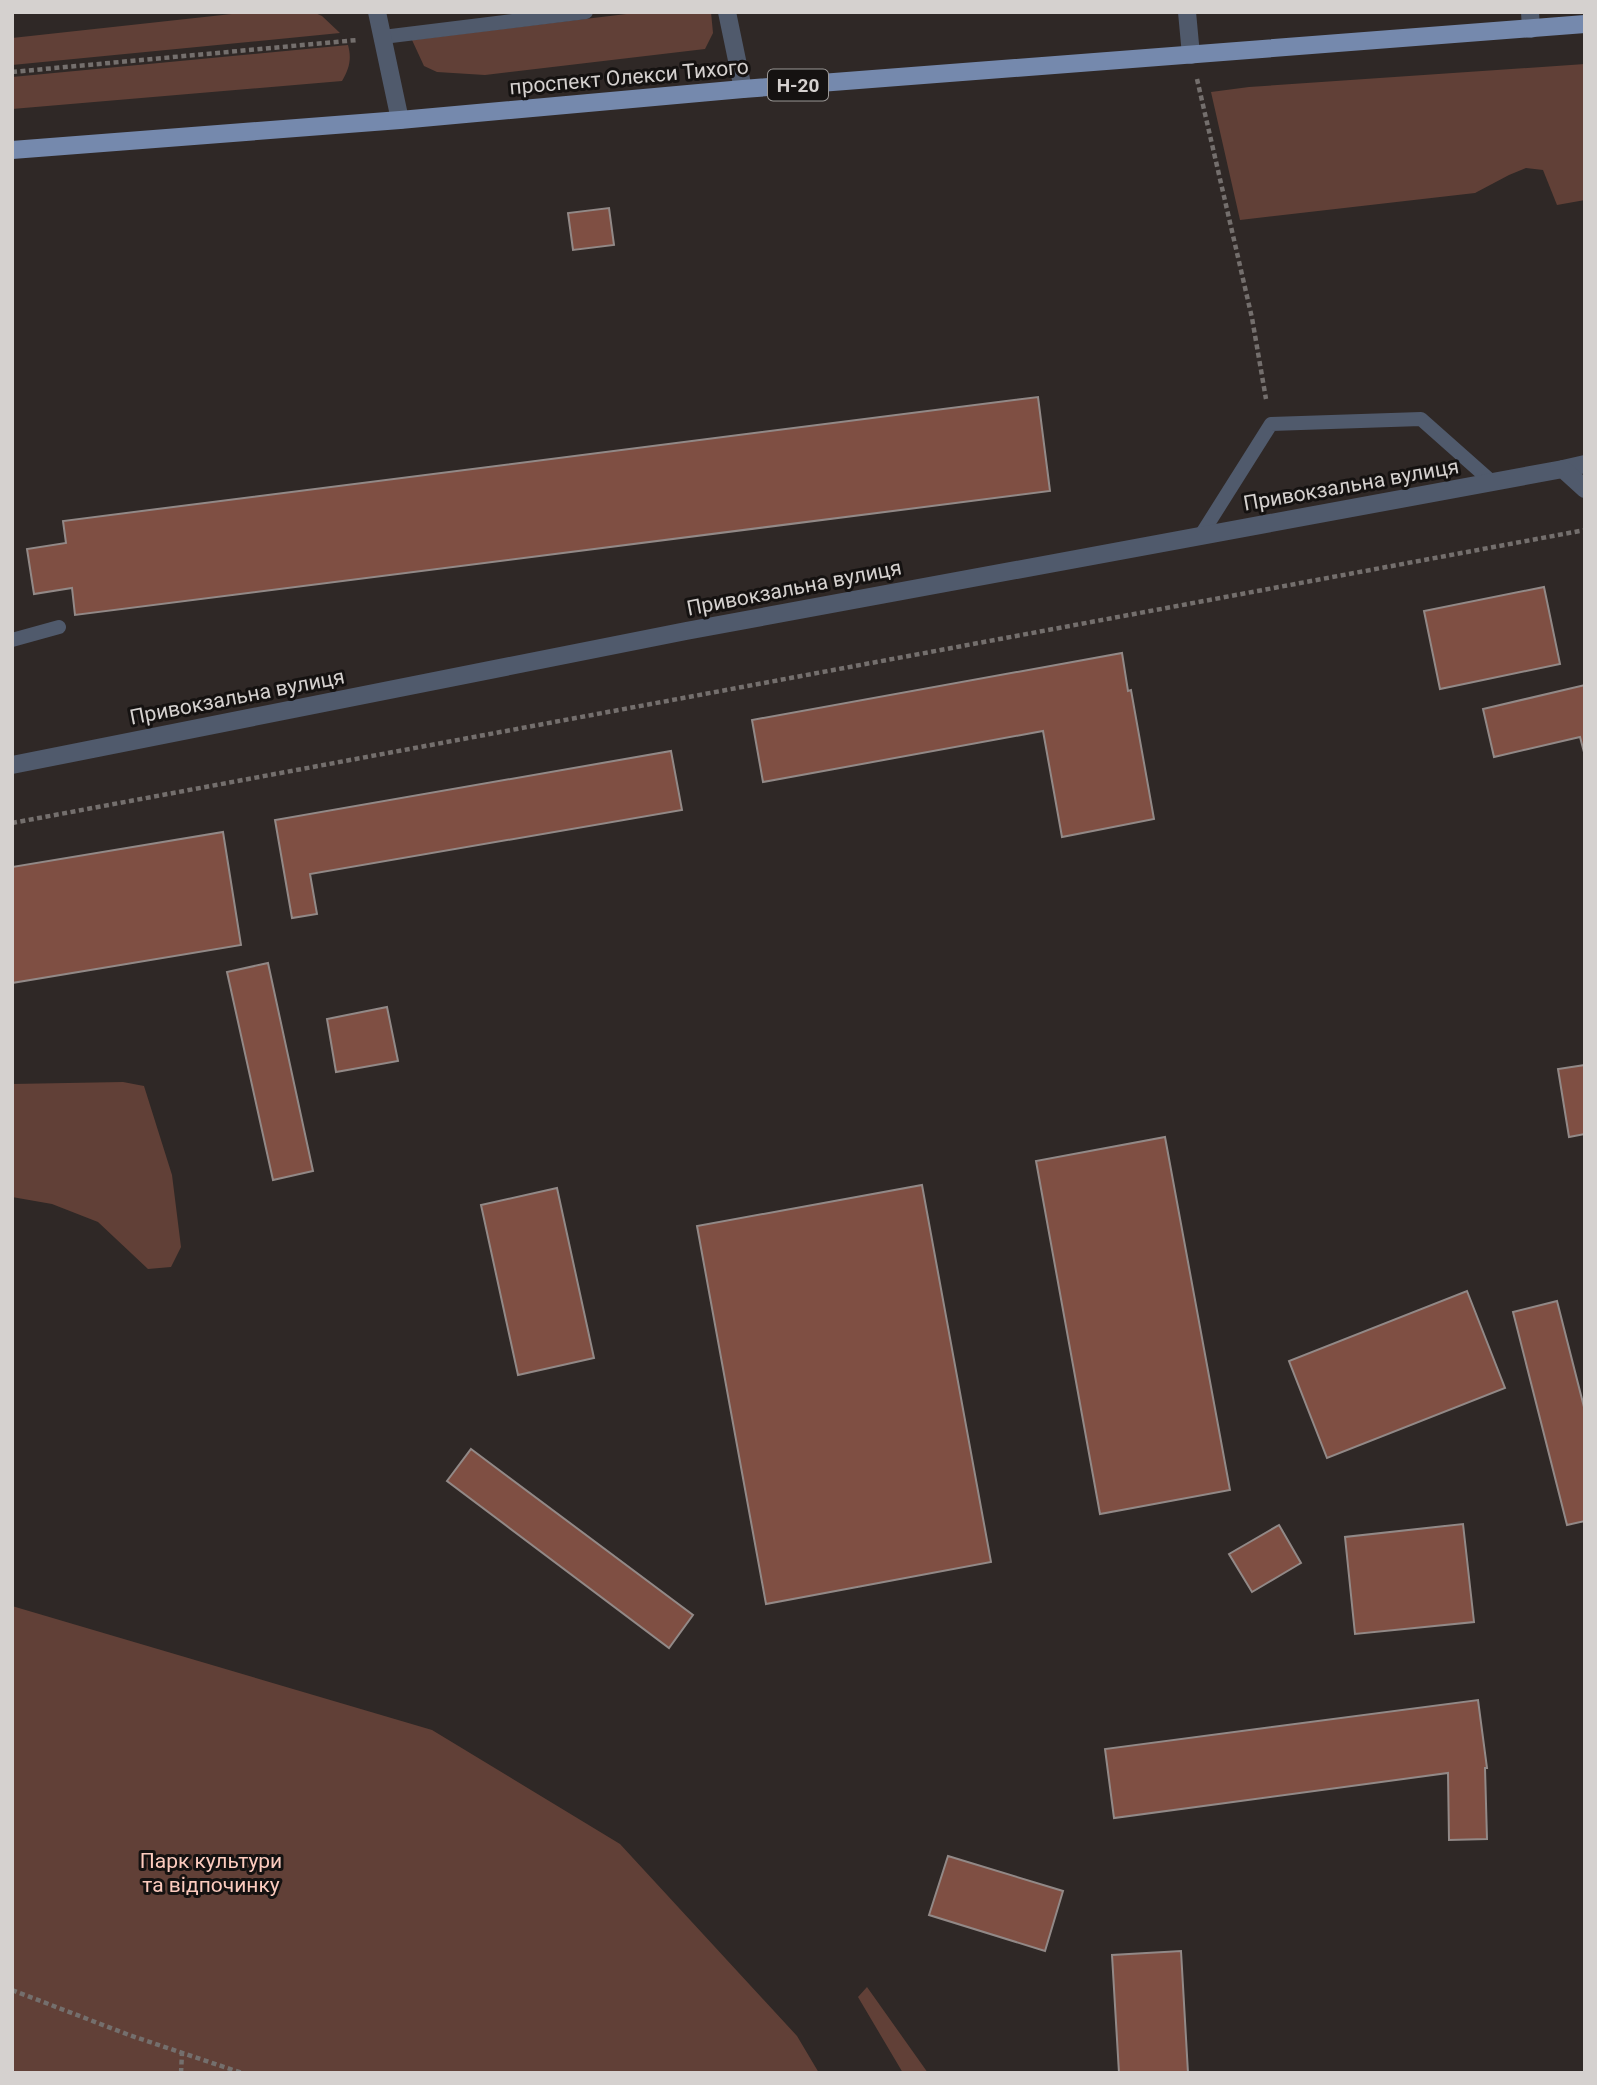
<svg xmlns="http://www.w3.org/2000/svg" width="1597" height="2085" viewBox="0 0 1597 2085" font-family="Roboto,sans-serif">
<rect width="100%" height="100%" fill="#2f2826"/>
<!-- green -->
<path fill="#614037" d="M250,12h63l9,4 18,17 -328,32v-27z
M643,12h68l2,21 -8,16 -220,26 -48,-3 -13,-6 -12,-26z
M348,45c4,14 1,24 -6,36l-330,28v-32z
M1585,64v136l-28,5 -14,-35 -17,-2 -17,7 -34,18 -235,27 -29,-128 38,-5z
M123,1082l21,4 28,89 9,72 -10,20 -23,2 -50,-47 -46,-18 -40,-7v-113z
M12,1606l420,124 188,114 177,192 22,37h-807z
M867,1987l61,86h-25l-45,-76z"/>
<!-- building -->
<path fill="#7f4f43" stroke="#928987" stroke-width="2" d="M609,208l5,37 -41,5 -5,-37z
M1038,397l12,94 -975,124 -3,-27 -38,6 -7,-45 39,-6 -3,-22z
M1544,587l16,77 -120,25 -16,-78z
M1122,653l6,38 3,-1 23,129 -92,18 -19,-106 -280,51 -11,-62z
M1585,685v71l-5,-19 -86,20 -11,-48z
M671,751l11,59 -372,64 7,40 -25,4 -17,-98z
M223,832l18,113 -229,38v-116z
M268,963l45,208 -40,9 -46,-208z
M387,1007l11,54 -62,11 -9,-53z
M1585,1065v69l-16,3 -11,-68z
M1165,1137l65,353 -130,24 -64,-353z
M922,1185l69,377 -225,42 -69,-378z
M557,1188l37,170 -76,17 -37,-170z
M1467,1291l38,97 -178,70 -38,-97z
M1557,1301l28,110v110l-18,4 -54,-213z
M471,1449l222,166 -24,33 -222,-167z
M1463,1524l11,98 -119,12 -10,-97z
M1279,1525l22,38 -49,29 -23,-38z
M1478,1700l9,68h-2l2,71 -38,1 -1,-67 -334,45 -9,-69z
M948,1856l115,35 -18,60 -116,-36z
M1181,1951l7,122h-69l-7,-118z"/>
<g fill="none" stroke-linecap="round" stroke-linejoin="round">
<!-- path -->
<path stroke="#746f6d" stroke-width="4.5" stroke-dasharray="5 3.5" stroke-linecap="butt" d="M12,72l345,-32
M1197,79l55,239 14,81
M12,823l1573,-293
M12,1990l117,45 113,38
M181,2073l1,-20"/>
<!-- service -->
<path stroke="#505a6c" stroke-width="14" d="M383,37l203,-25
M1201,535l70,-111 150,-5 71,63
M12,640l47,-13"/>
<!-- minor -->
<path stroke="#505a6c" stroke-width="18" d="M377,12l23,108
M727,12l16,77
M1187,12l4,43
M1530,12l1,17
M1563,469l22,-5"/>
<!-- tertiary -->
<path stroke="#505a6c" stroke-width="18" d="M12,765l674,-134 877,-162 22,20"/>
<!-- primary -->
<path stroke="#7589ad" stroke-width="18" d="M12,150l388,-30 343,-31 842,-65"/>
</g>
<g text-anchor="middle" stroke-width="6" stroke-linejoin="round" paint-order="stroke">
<!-- shield labels -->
<rect fill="#151211" stroke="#9b9896" stroke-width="2" x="768" y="69.5" width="60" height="31" rx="5"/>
<g font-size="19" font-weight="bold" fill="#d5d1cf">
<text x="798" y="92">Н-20</text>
</g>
<!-- street labels -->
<g font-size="21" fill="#d5d1cf" stroke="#151211">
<text transform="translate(629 77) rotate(-5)" y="7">проспект Олекси Тихого</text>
<text transform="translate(1351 485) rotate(-10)" y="7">Привокзальна вулиця</text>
<text transform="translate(794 588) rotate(-11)" y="7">Привокзальна вулиця</text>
<text transform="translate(237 697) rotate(-11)" y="7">Привокзальна вулиця</text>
</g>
<!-- park labels -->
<g font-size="21" fill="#fccbbe" stroke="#151211">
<text x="211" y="1868">Парк культури<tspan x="211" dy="24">та відпочинку</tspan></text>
</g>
</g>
<!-- border -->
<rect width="1597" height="2085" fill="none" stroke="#d5d1cf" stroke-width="28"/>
</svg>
